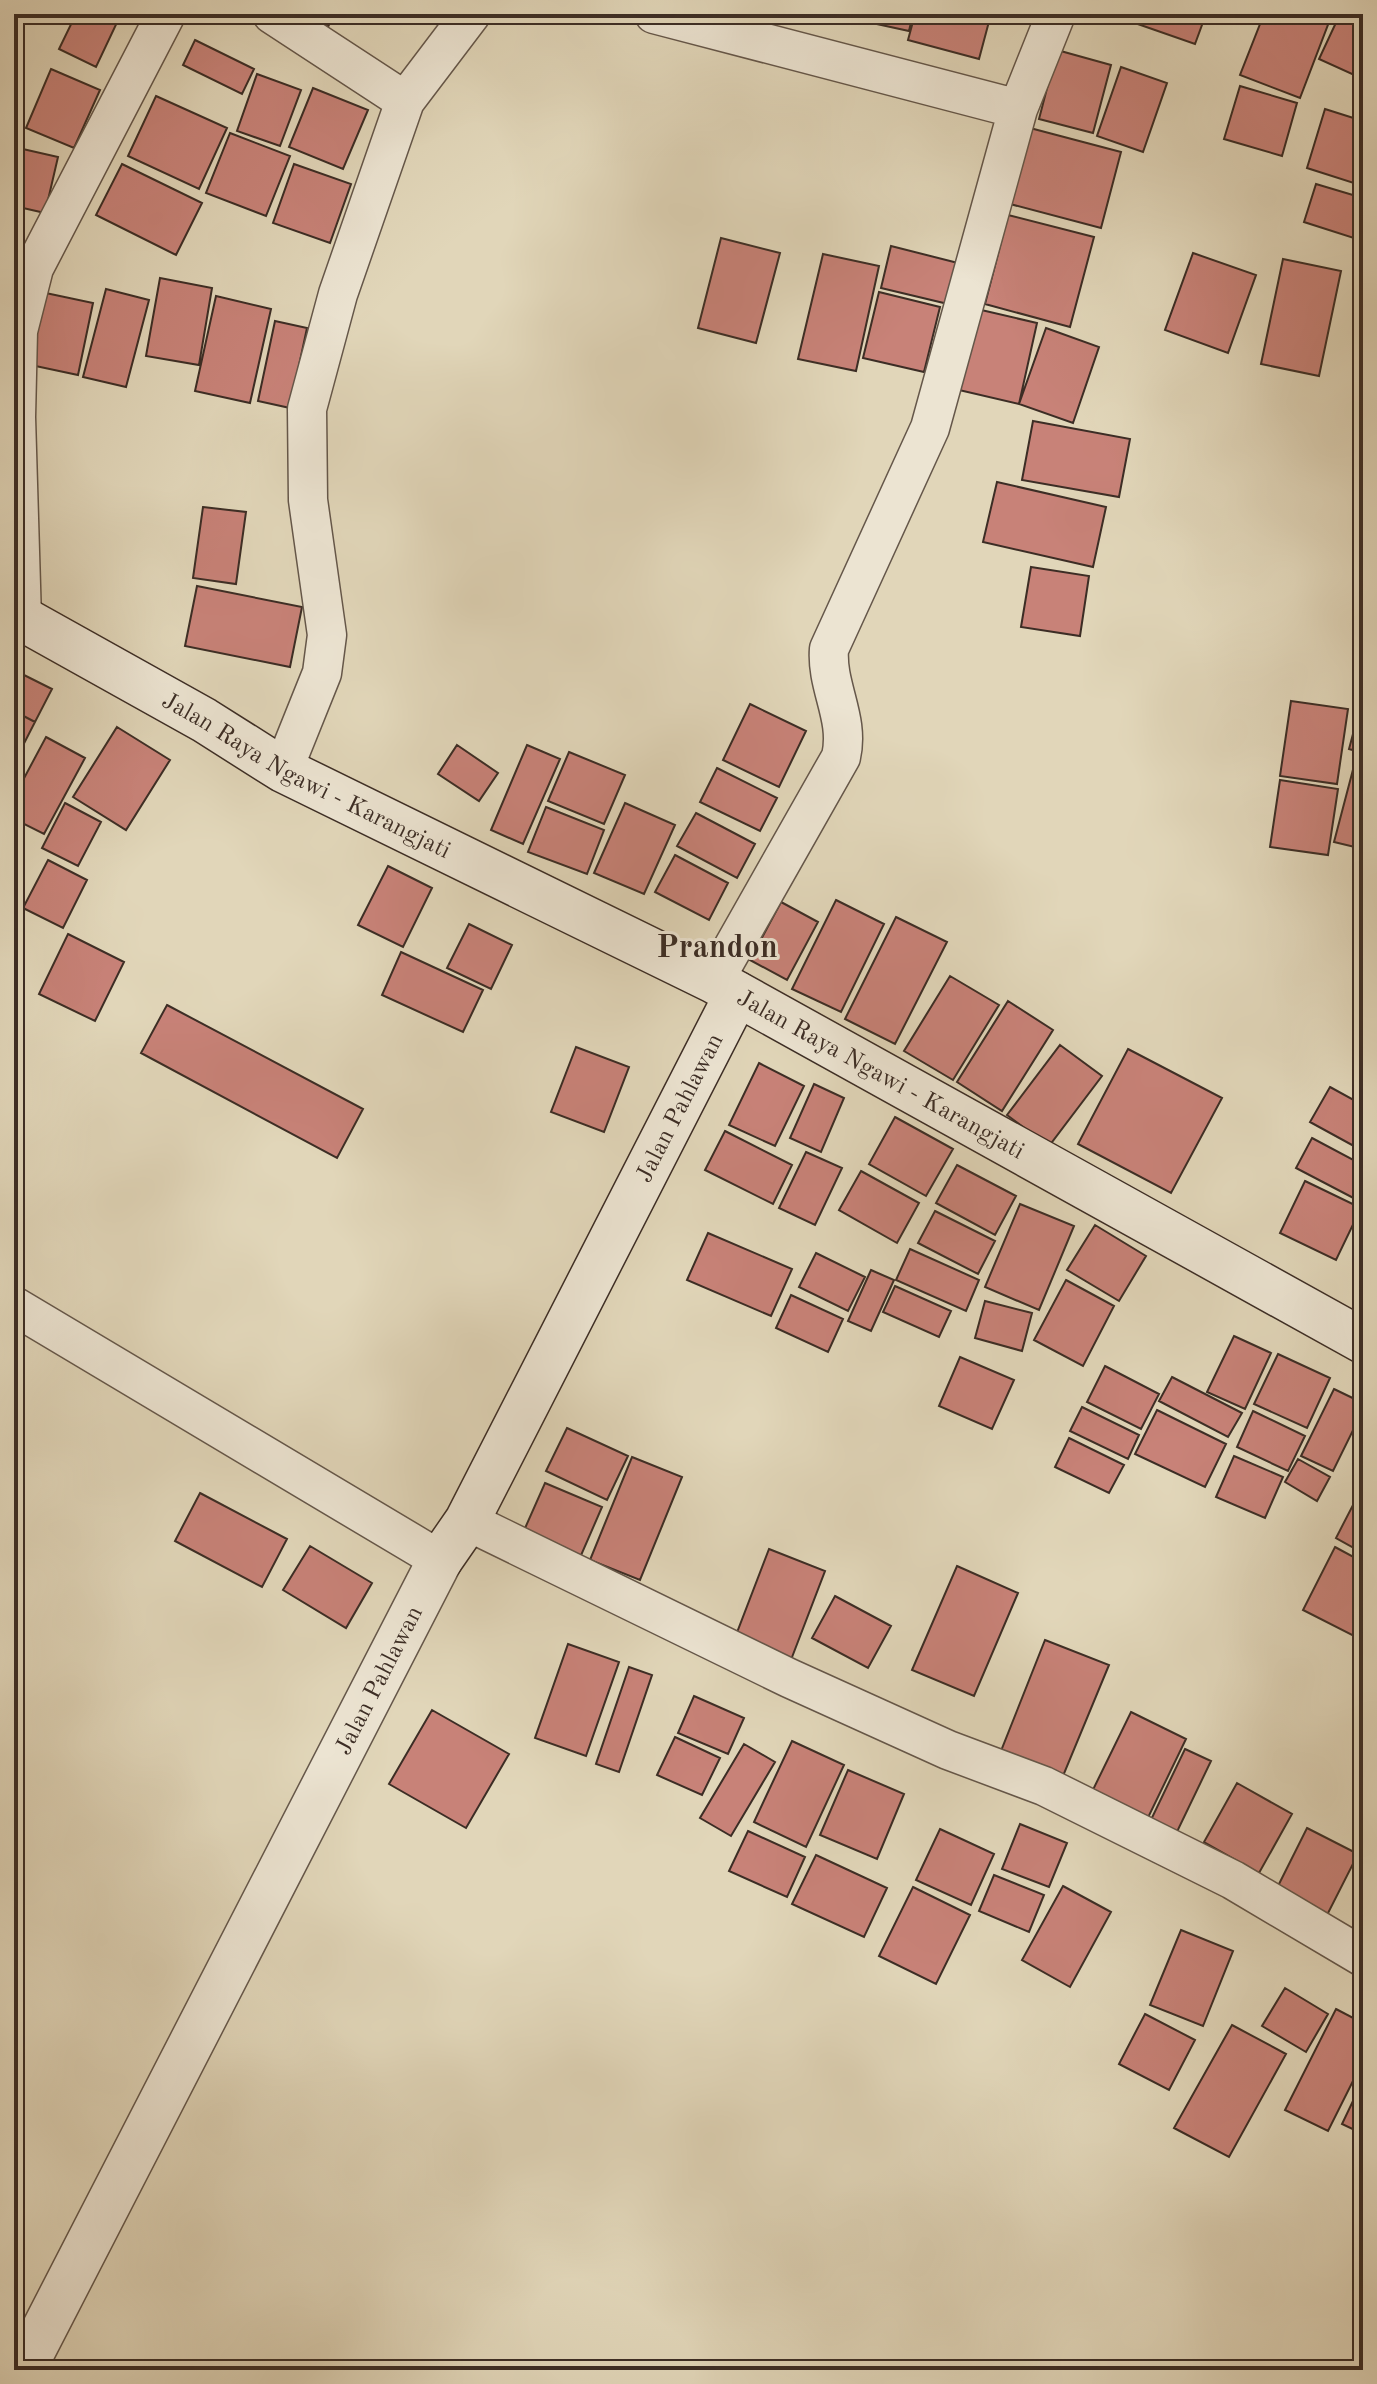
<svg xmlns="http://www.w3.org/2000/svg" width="1377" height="2384" viewBox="0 0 1377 2384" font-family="'Old Standard TT',serif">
<rect width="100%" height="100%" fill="#e1d6b9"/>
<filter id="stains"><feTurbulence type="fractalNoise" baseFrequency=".0025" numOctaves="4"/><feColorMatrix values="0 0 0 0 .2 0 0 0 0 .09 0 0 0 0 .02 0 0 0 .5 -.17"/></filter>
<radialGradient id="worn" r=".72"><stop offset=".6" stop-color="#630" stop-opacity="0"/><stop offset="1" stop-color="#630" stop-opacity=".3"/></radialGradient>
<!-- building -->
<path fill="#c88278" stroke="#3c2d25" stroke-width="2" d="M76,14h45l-25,53 -37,-18z
M301,14h33l-6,13z
M850,14h63l-4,17 -60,-13z
M915,14h76l-12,45 -71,-19z
M1109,14h97l-11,30z
M1264,14h43l22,8 -29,76 -60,-23z
M1340,14h23v65l-44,-20z
M195,40l59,29 -12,25 -59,-29z
M1057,50l54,15 -18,68 -54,-14z
M1121,67l46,16 -24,69 -46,-16z
M51,69l49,21 -26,58 -48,-20z
M257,74l44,16 -21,56 -43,-15z
M1240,86l57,17 -15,53 -58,-17z
M313,88l55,22 -25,59 -54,-22z
M156,96l71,32 -28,61 -71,-33z
M1325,109l38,12v65l-56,-18z
M1030,128l91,24 -20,76 -91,-24z
M230,133l60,23 -24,60 -60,-23z
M14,147l44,10 -13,56 -31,-7z
M122,164l80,39 -26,52 -80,-40z
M294,164l57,20 -21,59 -57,-20z
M1316,184l47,14v43l-59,-19z
M1008,215l86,22 -24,90 -85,-23z
M721,238l59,15 -24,90 -58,-15z
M891,246l67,17 -10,41 -67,-16z
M1193,253l63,22 -28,78 -63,-23z
M823,254l56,12 -23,105 -58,-12z
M1283,259l58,12 -22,105 -58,-12z
M160,278l52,10 -13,77 -53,-9z
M106,289l43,11 -23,87 -43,-10z
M41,292l52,11 -15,72 -52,-11z
M879,292l61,15 -16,65 -61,-14z
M216,296l55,13 -21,94 -55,-12z
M977,309l60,14 -18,81 -60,-14z
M275,321l32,7 -17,80 -32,-7z
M1046,328l53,19 -26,76 -54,-19z
M1033,421l97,18 -11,58 -97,-17z
M997,482l109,25 -13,60 -110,-25z
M203,507l43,5 -10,72 -43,-6z
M1031,567l58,9 -9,60 -59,-9z
M197,586l105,21 -12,60 -105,-21z
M14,670l38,19 -17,33 -21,-11z
M1291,701l57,8 -11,75 -57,-8z
M750,704l56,27 -27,56 -56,-27z
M1361,704h2v49l-14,-4z
M14,711l21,11 -21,41z
M117,727l53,33 -44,70 -53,-33z
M46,737l39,21 -41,76 -30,-15v-22z
M457,745l41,28 -19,28 -41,-27z
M527,745l33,14 -37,85 -32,-14z
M569,752l56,23 -21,49 -56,-23z
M1355,762l8,2v85l-29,-7z
M717,768l60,30 -17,33 -60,-29z
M1280,780l58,9 -10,66 -58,-8z
M65,803l36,19 -23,44 -36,-18z
M625,803l50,22 -31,69 -50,-21z
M546,807l58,23 -17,44 -59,-22z
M696,813l59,31 -18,34 -60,-32z
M675,855l53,28 -19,37 -54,-28z
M48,860l39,20 -24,48 -40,-20z
M388,866l44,22 -29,59 -45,-22z
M836,900l48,24 -43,88 -49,-23z
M781,902l37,20 -31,58 -37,-20z
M896,917l51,25 -52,102 -50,-25z
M469,924l43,21 -21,44 -44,-21z
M68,934l56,28 -29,59 -56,-27z
M401,952l82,38 -20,42 -81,-37z
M950,976l49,29 -46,75 -49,-29z
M1008,1001l45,29 -51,81 -45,-29z
M167,1005l196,104 -26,49 -196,-105z
M1060,1045l42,31 -53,70 -42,-31z
M576,1047l53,20 -25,65 -53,-20z
M1128,1049l94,49 -51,95 -93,-49z
M759,1063l45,23 -29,60 -46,-21z
M814,1084l30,14 -23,54 -31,-14z
M1330,1087l33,18v46l-53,-29z
M895,1117l58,32 -27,47 -57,-32z
M725,1131l67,34 -19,39 -68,-34z
M1312,1138l51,27v38l-67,-35z
M806,1152l36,16 -27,57 -36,-17z
M957,1165l59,31 -21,39 -59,-32z
M861,1171l58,32 -22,40 -58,-33z
M1305,1181l56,27 -25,52 -56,-27z
M1020,1204l54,22 -35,84 -54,-23z
M935,1211l60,30 -17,33 -60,-31z
M1095,1225l51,31 -27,45 -52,-31z
M708,1233l84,36 -21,47 -84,-36z
M910,1249l69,31 -13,31 -70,-31z
M816,1253l49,24 -17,34 -49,-24z
M871,1270l23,10 -23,51 -23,-10z
M1066,1280l48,26 -31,60 -49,-26z
M895,1286l56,25 -12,26 -56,-25z
M791,1295l52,24 -15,33 -52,-24z
M985,1301l47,12 -10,38 -47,-13z
M1234,1336l37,17 -26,56 -38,-17z
M1278,1354l52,24 -23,50 -53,-24z
M960,1357l54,23 -22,49 -53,-23z
M1105,1366l54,28 -18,35 -54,-27z
M1172,1377l70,36 -14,24 -69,-36z
M1334,1389l29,14v7l-30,61 -32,-15z
M1082,1407l57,28 -11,24 -58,-28z
M1157,1410l69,34 -21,43 -70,-33z
M1253,1411l52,25 -17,35 -51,-24z
M567,1428l61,28 -21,44 -61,-29z
M1069,1438l55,27 -15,28 -54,-26z
M1234,1456l49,21 -18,41 -49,-21z
M632,1457l50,20 -42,103 -50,-20z
M1298,1459l32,18 -13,24 -32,-19z
M545,1483l57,24 -23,53 -57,-25z
M200,1493l87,46 -25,48 -87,-46z
M1353,1505l10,5v43l-27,-15z
M310,1546l62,37 -26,45 -63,-38z
M1335,1547l28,15v57l-9,17 -51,-26z
M769,1549l56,22 -36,94 -56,-22z
M957,1566l61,27 -44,103 -62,-26z
M835,1596l56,30 -23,42 -56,-30z
M1045,1640l64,25 -46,111 -62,-25z
M568,1644l51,18 -33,94 -51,-18z
M629,1667l23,8 -33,97 -23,-8z
M694,1696l50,22 -16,36 -50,-21z
M432,1710l77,44 -43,74 -77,-44z
M1131,1712l55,27 -43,89 -56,-26z
M675,1737l45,21 -18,37 -45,-20z
M792,1741l52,24 -38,82 -52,-25z
M744,1744l31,18 -44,74 -31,-18z
M1185,1749l26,12 -37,77 -26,-12z
M848,1770l56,24 -27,65 -57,-24z
M1237,1783l55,31 -33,59 -55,-31z
M1020,1824l47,19 -18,44 -47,-18z
M1307,1828l51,26 -36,71 -51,-25z
M940,1829l54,25 -23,51 -55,-25z
M748,1831l57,26 -18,40 -58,-26z
M816,1855l71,33 -23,49 -72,-33z
M994,1875l50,20 -15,37 -50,-21z
M1063,1886l48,26 -41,75 -48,-27z
M913,1887l57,28 -34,69 -57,-28z
M1181,1930l52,21 -30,75 -53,-21z
M1285,1988l43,26 -22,38 -44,-26z
M1336,2009l27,14v38l-35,70 -43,-21z
M1145,2014l50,26 -26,50 -50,-26z
M1232,2025l54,29 -57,103 -55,-29z
M1363,2080v54l-21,-10z"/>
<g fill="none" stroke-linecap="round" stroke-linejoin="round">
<defs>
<path id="minor" d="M272,14l133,87
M654,14l364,95
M22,619l-6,-202 2,-86 16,-63 132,-254
M283,770l39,-97 5,-38 -19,-135 -1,-91 31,-115 67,-193 66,-87
M714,981l127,-224c9,-39 -15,-70 -12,-108l101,-221 88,-319 38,-95
M14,1306l426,254
M467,1521l322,157 159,72 96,36 189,94 130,77"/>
<g id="tertiary">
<path id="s1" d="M23,2370l417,-810"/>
</g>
<g id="secondary">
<path id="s2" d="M14,614l190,106 79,50 431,211 649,360"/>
<path id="s3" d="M440,1560l27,-39 270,-527"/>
</g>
</defs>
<!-- minor casing -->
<use href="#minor" stroke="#65574a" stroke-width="41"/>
<!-- tertiary casing -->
<use href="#tertiary" stroke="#65574a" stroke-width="47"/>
<!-- secondary casing -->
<use href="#secondary" stroke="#3c2d25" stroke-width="47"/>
<!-- minor -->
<use href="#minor" stroke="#ece4d2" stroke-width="38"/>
<!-- tertiary -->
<use href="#tertiary" stroke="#ece4d2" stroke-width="44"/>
<!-- secondary -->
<use href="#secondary" stroke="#ece4d2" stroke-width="44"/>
</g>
<g text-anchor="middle" stroke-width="6" stroke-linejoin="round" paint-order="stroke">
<!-- street labels -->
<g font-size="24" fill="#3c2d25" stroke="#ece4d2">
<text dy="8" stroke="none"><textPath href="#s2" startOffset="334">Jalan Raya Ngawi - Karangjati</textPath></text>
<text dy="8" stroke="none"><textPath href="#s2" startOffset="982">Jalan Raya Ngawi - Karangjati</textPath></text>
<text dy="8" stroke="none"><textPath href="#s3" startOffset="512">Jalan Pahlawan</textPath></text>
<text dy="8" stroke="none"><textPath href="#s1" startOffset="776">Jalan Pahlawan</textPath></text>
</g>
<!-- district labels -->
<g font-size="32" font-weight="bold" fill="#3c2d25" stroke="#ece4d2">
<text x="717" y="957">Prandon</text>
</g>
</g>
<!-- margin -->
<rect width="1377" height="2384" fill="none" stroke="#e1d6b9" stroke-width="48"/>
<rect x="16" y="16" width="1345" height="2352" fill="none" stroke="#3c2d25" stroke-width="4"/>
<rect x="24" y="24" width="1329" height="2336" fill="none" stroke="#3c2d25" stroke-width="2"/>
<rect width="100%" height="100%" filter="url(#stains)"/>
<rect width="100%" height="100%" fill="url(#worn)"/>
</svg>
